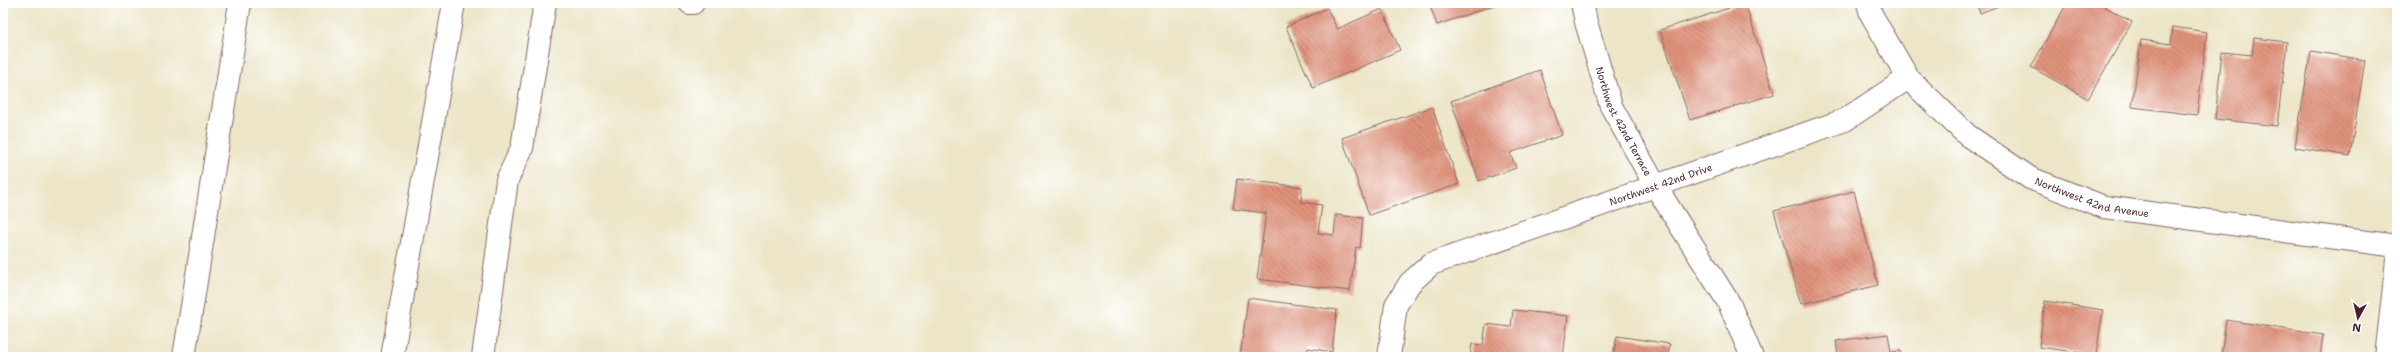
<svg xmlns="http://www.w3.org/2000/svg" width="2400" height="360" viewBox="0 0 2400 360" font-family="'Shantell Sans',sans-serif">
<defs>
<pattern id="building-back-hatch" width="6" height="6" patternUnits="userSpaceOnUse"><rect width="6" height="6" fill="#e0937c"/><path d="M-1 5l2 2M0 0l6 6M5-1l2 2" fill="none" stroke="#b87766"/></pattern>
</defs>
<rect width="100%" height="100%" fill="#fff"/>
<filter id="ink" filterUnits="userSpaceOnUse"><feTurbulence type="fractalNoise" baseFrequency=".025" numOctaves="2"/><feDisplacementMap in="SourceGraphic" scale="8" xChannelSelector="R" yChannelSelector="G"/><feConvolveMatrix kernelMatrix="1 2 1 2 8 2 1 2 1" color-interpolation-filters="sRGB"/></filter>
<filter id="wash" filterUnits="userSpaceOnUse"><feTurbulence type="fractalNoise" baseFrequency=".012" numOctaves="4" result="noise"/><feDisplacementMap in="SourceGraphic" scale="16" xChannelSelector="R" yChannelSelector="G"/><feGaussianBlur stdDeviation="0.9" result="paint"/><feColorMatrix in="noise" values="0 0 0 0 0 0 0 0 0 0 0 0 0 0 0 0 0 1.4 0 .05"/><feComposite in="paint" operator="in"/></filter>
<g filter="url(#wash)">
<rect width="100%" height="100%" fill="#ece5c7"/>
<g id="blocks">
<!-- building -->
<path fill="url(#building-back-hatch)" d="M1429,3h71l-63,22z
M1745,3l29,91 -84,26 -30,-90z
M1976,3h30l-26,10z
M2067,3h32l33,19 -44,77 -57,-32z
M1327,8l10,21 45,-20 18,41 -87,38 -27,-61z
M2173,27l34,5 -10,83 -65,-8 9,-67 30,4z
M2254,38l33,4 -10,84 -62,-7 7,-67 30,3z
M2311,51l54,9 -15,96 -55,-9z
M1540,70l22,65 -52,18 6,15 -37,13 -28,-80z
M1432,107l27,77 -90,31 -27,-77z
M1237,179l65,8 -1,15 21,3 -4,28 16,2 2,-20 27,3 -3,30 -4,-1 -6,44 -93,-12 9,-66 -33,-4z
M1854,191l24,94 -77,19 -27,-93z
M1248,298l89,12 -5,42 -24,-4 -2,9h-66z
M2045,301l58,9 -7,45 -57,-8z
M1513,310l55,6 -5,41h-93l2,-13 11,1 3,-21 25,3z
M2226,320l97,15 -3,22h-99z
M1888,334l3,18 10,-1 1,6h-64l-2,-16z
M1617,336l53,8 -2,13h-55z"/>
</g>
</g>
<g filter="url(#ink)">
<use href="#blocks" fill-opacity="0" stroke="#836462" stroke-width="1"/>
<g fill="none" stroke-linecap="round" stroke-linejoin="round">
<defs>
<g id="minor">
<path d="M690,3h3"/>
<path id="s1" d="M1582,3l4,19 25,84 45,81 73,116 23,54"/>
<path id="s2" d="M1868,3l3,11 37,64 59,57 63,43 74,29 293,39"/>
<path d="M184,357l56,-354"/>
<path d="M392,357l62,-354"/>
<path d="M483,357l24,-177 15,-32 23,-145"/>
<path id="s3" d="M1389,357l7,-52 14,-22 21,-19 414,-144 63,-42"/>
<path d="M2386,357l11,-97"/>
</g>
</defs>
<!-- minor casing -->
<use href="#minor" stroke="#836462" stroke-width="24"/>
<!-- minor -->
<use href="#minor" stroke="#fff" stroke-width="22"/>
</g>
</g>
<g text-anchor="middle" stroke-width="3" stroke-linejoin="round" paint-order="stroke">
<!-- street labels -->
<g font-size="10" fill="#4a1f2b" stroke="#fff">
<text dy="4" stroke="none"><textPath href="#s1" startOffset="126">Northwest 42nd Terrace</textPath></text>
<text dy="4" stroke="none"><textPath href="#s3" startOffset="350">Northwest 42nd Drive</textPath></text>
<text dy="4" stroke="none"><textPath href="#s2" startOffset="309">Northwest 42nd Avenue</textPath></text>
</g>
</g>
<!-- margin -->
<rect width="2400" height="360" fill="none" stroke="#fff" stroke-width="16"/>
<!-- north arrow -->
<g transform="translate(2358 318) rotate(188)" stroke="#ffffff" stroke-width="3" paint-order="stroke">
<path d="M0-3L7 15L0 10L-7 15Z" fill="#4a1f2b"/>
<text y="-6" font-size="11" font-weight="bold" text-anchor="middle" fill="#4a1f2b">N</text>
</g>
</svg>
